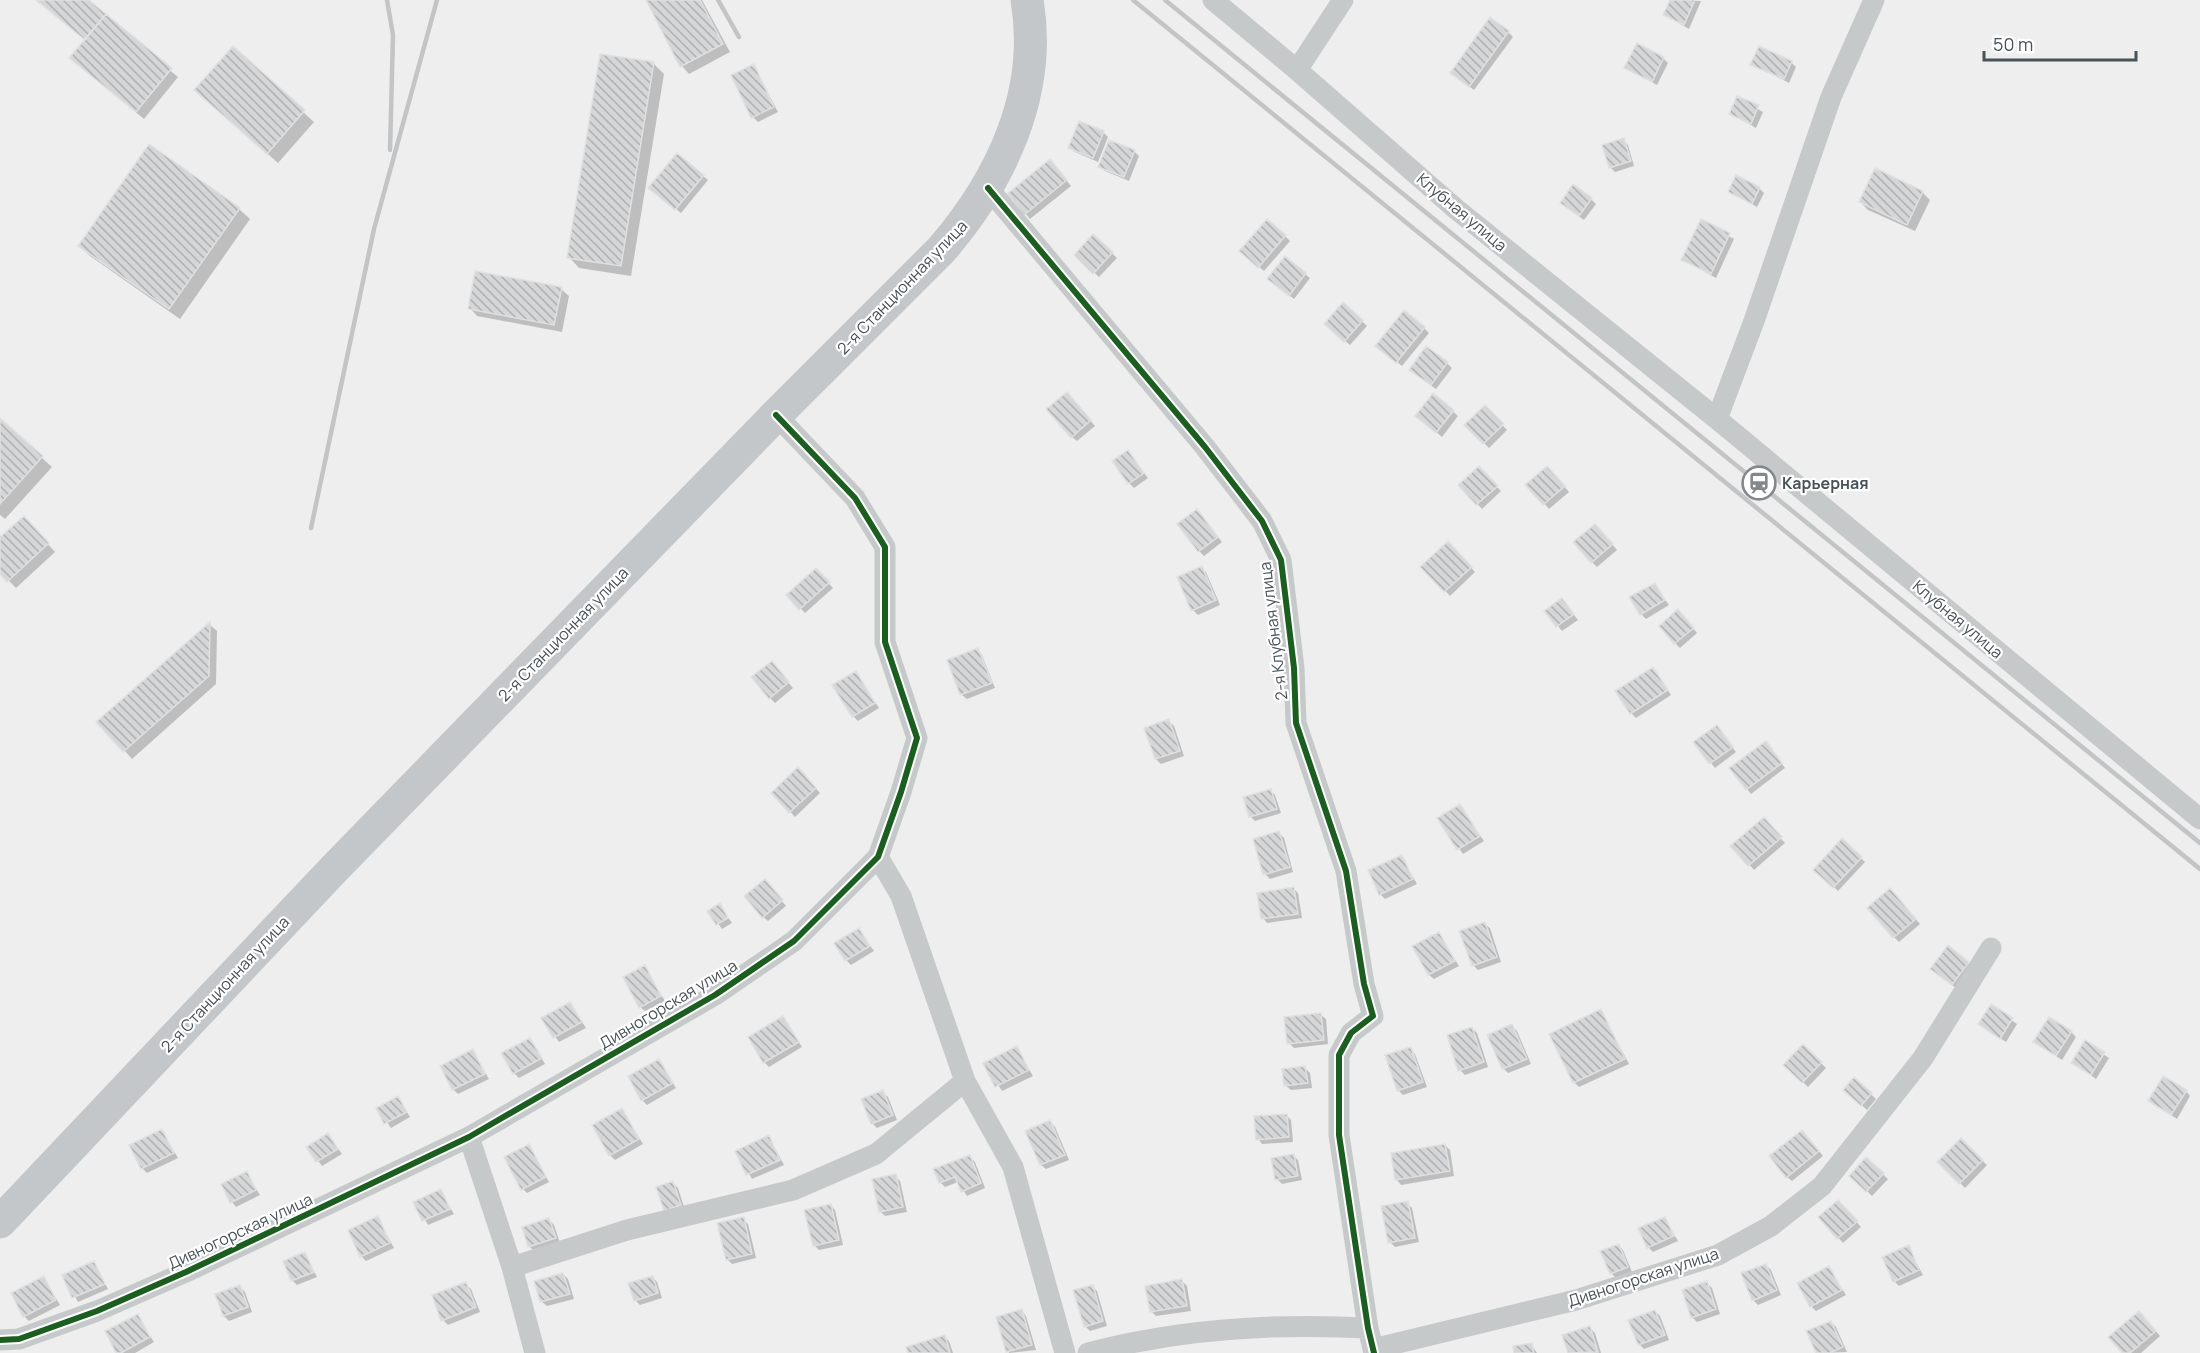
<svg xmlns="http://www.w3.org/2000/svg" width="2200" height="1353" viewBox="0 0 2200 1353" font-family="Manrope,sans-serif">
<defs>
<pattern id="building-back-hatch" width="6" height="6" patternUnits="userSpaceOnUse" patternTransform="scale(1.5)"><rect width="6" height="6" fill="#d5d6d7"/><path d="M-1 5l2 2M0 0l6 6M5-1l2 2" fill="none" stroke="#afb0b1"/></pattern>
</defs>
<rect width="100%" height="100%" fill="#efeeee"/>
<!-- shadow -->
<path fill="#0003" d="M36,0h50l92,77 -34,42 -65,-53 7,-25z
M647,0h55l28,52 -41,22 -7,-8z
M1671,0l30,1 -12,28 -25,-14z
M1508,32l5,5 -39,53 -18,-13z
M233,48l81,74 -36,41 -71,-63z
M1663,58l5,5 -11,22 -31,-18z
M1791,62l5,5 -7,16 -37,-19z
M653,63l11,11 -33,202 -52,-8 -10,-11z
M754,65l24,47 -20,10 -5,-5z
M1738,98l25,14 -7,16 -25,-14z
M1103,132l5,5 -10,25 -23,-10 -5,-5z
M1623,140l5,5 6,21 -19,6 -5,-5z
M1134,151l5,5 -10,25 -24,-10 -5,-4z
M1054,165l17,21 -41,33 -21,-25z
M703,176l5,4 -27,33 -26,-21z
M1759,188l5,5 -7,14 -27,-15z
M1922,192l8,8 -15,31 -47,-21 -8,-8z
M1591,199l5,5 -12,16 -18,-13z
M239,209l11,10 -70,100 -90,-63 -10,-10z
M1701,221l33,18 -18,39 -33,-18z
M1094,236l23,22 -18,19 -23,-22z
M1285,236l5,5 -26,30 -18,-15z
M1305,274l5,4 -16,21 -20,-15z
M561,289l8,7 -7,36 -85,-16 -7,-8z
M1362,321l5,5 -17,19 -20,-16z
M1424,328l5,5 -27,33 -20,-16z
M1447,363l5,5 -16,21 -20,-14z
M1434,395l24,21 -16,21 -20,-17z
M1072,399l23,27 -18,15 -5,-4z
M1485,407l22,23 -18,18 -23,-23z
M0,420l52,47 -47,52 -5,-4z
M1128,452l20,26 -14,10 -5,-5z
M1479,468l22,23 -19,18 -22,-24z
M1552,472l17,20 -20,17 -21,-24z
M1202,516l20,26 -18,14 -5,-5z
M31,525l24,27 -39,36 -16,-16v-32z
M1600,530l17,20 -20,17 -5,-5z
M1448,543l27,29 -25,24 -27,-29z
M1201,568l5,4 14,33 -22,10 -5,-5z
M816,570l17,18 -28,25 -17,-18z
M1654,585l15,20 -23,14 -5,-5z
M1566,605l12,15 -16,11 -16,-20z
M1683,616l14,17 -17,15 -5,-5z
M209,624l8,7 -1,53 -84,75 -33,-37z
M978,650l4,5 13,33 -28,11 -5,-4 -13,-34z
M776,668l17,20 -18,15 -5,-5z
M855,673l24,35 -21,13 -5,-5z
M1657,674l14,21 -35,23 -5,-5z
M1169,721l5,5 10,30 -23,8 -5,-5z
M1721,732l15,20 -21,16 -20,-25z
M1770,748l15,20 -34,26 -4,-5z
M798,770l22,23 -25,24 -22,-24z
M1270,790l5,5 6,18 -26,8 -5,-5z
M1460,806l24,35 -21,13 -24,-35z
M1768,824l17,19 -31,27 -21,-24z
M1279,833l5,5 9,34 -23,7 -5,-5z
M1842,840l23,22 -27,29 -23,-22z
M1401,856l16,28 -32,15 -5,-5z
M770,886l16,20 -18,15 -5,-4z
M1293,888l5,5 4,25 -35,5 -4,-5z
M1895,895l25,29 -21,18 -5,-5z
M719,905l13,18 -10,6 -13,-18z
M1485,924l5,4 11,34 -23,8 -5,-5z
M859,930l15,21 -23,14 -5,-5z
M1439,934l20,32 -25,13 -5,-4z
M1948,947l25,21 -16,21 -20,-16z
M644,967l21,34 -20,10 -5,-4z
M570,1003l16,25 -27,14 -16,-23z
M1991,1006l26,18 -11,18 -27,-18z
M1601,1011l28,53 -50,23 -5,-5z
M1321,1015l5,4 2,25 -34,4 -5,-5z
M783,1018l19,29 -33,20 -5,-5z
M1512,1026l5,5 14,33 -23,9 -5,-5z
M1472,1028l5,5 11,34 -23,8 -5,-5z
M2071,1032l5,5 -14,23 -27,-18z
M530,1039l15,25 -26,14 -5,-5z
M2085,1042l24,16 -13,21 -23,-17z
M1803,1046l23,22 -18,19 -23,-22z
M1016,1048l17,28 -31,15 -17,-27z
M1410,1049l5,5 12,33 -24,8 -5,-5z
M473,1051l16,28 -31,15 -5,-5z
M659,1061l17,27 -29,17 -5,-5z
M1305,1068l5,5 2,15 -21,2 -5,-4z
M1855,1079l21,20 -9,11 -22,-20z
M2186,1091l4,5 -13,23 -27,-18z
M883,1092l5,5 9,23 -20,8 -5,-5z
M398,1098l12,19 -19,11 -13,-19z
M622,1110l21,34 -28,16 -5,-5z
M1287,1116l4,4 2,22 -31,2 -4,-5z
M1050,1122l5,5 14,33 -23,9 -5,-4 -14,-33z
M162,1131l16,27 -31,15 -5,-5z
M328,1134l14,20 -20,12 -14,-19z
M1807,1136l16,20 -31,25 -5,-4z
M769,1137l15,28 -32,14 -15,-27z
M1961,1140l26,25 -22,23 -26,-26z
M1445,1145l5,5 4,26 -53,9 -4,-5z
M528,1146l21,36 -22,11 -4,-4z
M1293,1155l5,5 4,20 -20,4 -5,-5z
M970,1157l5,5 10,26 -18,8 -9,-14 -13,5 -5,-5z
M1866,1159l22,20 -16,17 -21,-20z
M246,1173l14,22 -24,12 -4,-5z
M895,1176l5,5 7,31 -22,4 -5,-5z
M673,1183l5,5 7,22h-20z
M440,1190l14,24 -26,11 -13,-23z
M1407,1203l5,5 7,34 -24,5 -5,-5z
M830,1205l5,5 8,35 -24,5 -5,-5z
M1843,1206l18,21 -18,16 -23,-26z
M378,1218l16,30 -28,13 -5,-5z
M743,1219l5,5 8,34 -24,6 -5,-5z
M1665,1219l13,22 -25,11 -5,-5z
M549,1220l5,5 6,18 -26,8 -5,-5z
M1618,1245l5,5 9,22 -16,6 -5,-5z
M1908,1247l15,28 -24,11 -5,-5z
M305,1253l12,24 -20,8 -5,-5z
M94,1263l14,26 -30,13 -14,-26z
M1766,1265l5,5 10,25 -23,10 -5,-5z
M1829,1268l17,27 -30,16 -5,-5z
M563,1274l5,5 6,20 -27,7 -5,-4 -6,-20z
M653,1277l4,5 5,16 -22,7 -5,-5z
M44,1278l16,27 -31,16 -5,-5z
M1182,1281l5,5 4,25 -35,5 -5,-5z
M1707,1283l5,5 8,26 -23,8 -5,-5z
M466,1284l5,5 9,23 -32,13 -5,-5z
M1092,1286l5,5 10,35 -17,5 -5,-5z
M240,1287l5,5 7,20 -23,9 -5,-5 -7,-21z
M1022,1311l4,5 10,34 -27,3 -11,-35z
M1655,1311l5,5 9,24 -25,9 -5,-5z
M137,1316l17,26 -19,11h-17z
M2144,1317l16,19 -19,17h-17z
M1831,1322l5,5 11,25 -30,1z
M1590,1328l5,5 6,20h-31l-6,-17z
M944,1336l5,5 4,12h-43z
M1531,1344l6,9h-21z"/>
<!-- building -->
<path fill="url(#building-back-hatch)" stroke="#e0e0e1" stroke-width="1.5" d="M36,0h53l17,14 -21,26z
M646,0h54l23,44 -43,23z
M1670,0h25l-11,25 -21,-10z
M106,14l66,54 -36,44 -67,-54z
M1490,17l19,14 -40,56 -19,-14z
M1637,43l27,14 -12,25 -28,-14z
M233,46l72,64 -38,44 -73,-64z
M1759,46l33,15 -8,18 -34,-14z
M600,54l54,8 -33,204 -54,-8z
M754,64l20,43 -23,11 -20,-43z
M1737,96l22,9 -8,19 -22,-10z
M1079,121l25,10 -11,27 -25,-10z
M1624,138l7,23 -22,7 -7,-23z
M1109,140l26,10 -11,27 -26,-10z
M149,144l91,64 -71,101 -91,-63z
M677,153l27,22 -29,35 -27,-22z
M1050,159l17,21 -43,35 -17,-21z
M1875,168l48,23 -16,34 -48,-23z
M1736,175l24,12 -8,17 -24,-12z
M1573,184l19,14 -13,18 -19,-13z
M1267,219l19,16 -28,33 -19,-17z
M1701,219l29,14 -19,41 -30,-14z
M1093,234l20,18 -20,22 -19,-19z
M1285,256l21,17 -17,23 -22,-17z
M475,271l87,16 -8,38 -86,-16z
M1343,302l20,18 -19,22 -20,-18z
M1404,310l21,17 -29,36 -21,-17z
M1426,346l22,16 -17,23 -22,-15z
M1067,392l24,28 -20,18 -25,-29z
M1433,393l21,17 -18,23 -21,-17z
M1485,405l19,19 -21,20 -19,-19z
M0,418l43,38 -43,48z
M1128,450l16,23 -16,11 -16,-23z
M1479,466l19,20 -22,19 -18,-20z
M1547,466l18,20 -22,19 -18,-20z
M1197,509l21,28 -20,15 -21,-28z
M24,516l25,27 -42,39 -7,-8v-37z
M1595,524l18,20 -22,19 -18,-21z
M1448,541l24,26 -28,25 -24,-25z
M1202,566l14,34 -25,11 -14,-34z
M816,568l14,14 -31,28 -13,-15z
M1655,583l10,17 -25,15 -11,-18z
M1562,598l12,16 -18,13 -12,-16z
M1678,609l16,19 -20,16 -15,-18z
M210,622l-1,54 -86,76 -27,-30z
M978,648l14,35 -32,12 -13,-35z
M772,661l17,21 -20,17 -18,-22z
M1653,667l15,23 -38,24 -15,-23z
M856,671l19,32 -23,14 -20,-32z
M1169,719l11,32 -25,8 -11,-31z
M1717,725l16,22 -24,17 -16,-22z
M1766,741l16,22 -36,27 -17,-22z
M798,767l18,21 -27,25 -18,-20z
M1271,789l6,20 -28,8 -6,-20z
M1460,804l20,32 -23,14 -20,-32z
M1764,817l18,20 -34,29 -18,-20z
M1279,831l11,36 -27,8 -10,-36z
M1842,838l20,19 -29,31 -20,-18z
M1402,855l11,24 -34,16 -11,-25z
M765,879l18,21 -21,18 -18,-22z
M1294,887l4,27 -37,5 -4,-26z
M1890,888l26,31 -23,19 -26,-30z
M720,903l8,15 -12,7 -9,-14z
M1485,922l12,35 -25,9 -13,-35z
M859,928l11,18 -25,15 -11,-18z
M1439,932l16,29 -27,14 -16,-29z
M1948,945l21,17 -17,23 -22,-16z
M645,965l16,31 -22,12 -16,-31z
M570,1002l12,20 -29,16 -12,-20z
M1991,1004l22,14 -13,21 -22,-15z
M1601,1009l24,50 -52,24 -24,-49z
M1321,1013l3,27 -37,4 -3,-27z
M783,1016l16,26 -36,21 -15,-26z
M2049,1017l23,14 -16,25 -23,-14z
M1512,1024l15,35 -25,10 -15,-34z
M1472,1027l12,35 -26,9 -11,-36z
M530,1038l12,20 -29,16 -12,-21z
M2085,1040l20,12 -14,23 -20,-12z
M1803,1044l19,18 -20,21 -19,-18z
M1017,1046l12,24 -34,17 -12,-24z
M1411,1047l12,35 -26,9 -12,-36z
M473,1049l12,25 -33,16 -12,-24z
M659,1059l14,24 -32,18 -13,-25z
M1305,1066l3,17 -24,3 -2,-17z
M2163,1076l24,14 -16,25 -23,-14z
M1854,1077l18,16 -11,13 -18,-16z
M883,1090l10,25 -22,9 -10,-25z
M398,1096l9,16 -23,12 -8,-16z
M622,1108l17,31 -30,17 -17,-31z
M1287,1114l2,23 -33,3 -2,-24z
M1050,1120l15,35 -25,10 -15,-34z
M162,1129l12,24 -33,16 -12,-24z
M1802,1130l17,21 -33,27 -17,-22z
M328,1133l10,16 -22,13 -10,-15z
M769,1135l11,25 -34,15 -11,-24z
M1961,1138l22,22 -24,24 -22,-22z
M529,1144l17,33 -25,13 -17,-33z
M1445,1144l5,27 -55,9 -4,-27z
M1294,1154l4,22 -23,4 -4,-22z
M970,1155l11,28 -20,9 -6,-15 -16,6 -6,-14z
M1866,1157l18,16 -18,19 -17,-16z
M247,1171l9,19 -26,13 -9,-19z
M896,1174l7,33 -24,5 -7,-33z
M673,1181l8,24 -17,6 -8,-24z
M441,1189l9,20 -28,12 -9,-19z
M1838,1200l20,21 -21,18 -19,-22z
M1408,1201l7,37 -27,5 -7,-37z
M831,1204l8,36 -26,6 -9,-36z
M378,1216l12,27 -30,14 -12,-27z
M744,1217l8,37 -26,6 -9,-37z
M1665,1217l9,19 -27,12 -9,-20z
M549,1218l7,20 -28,9 -6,-20z
M1619,1244l9,23 -18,7 -10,-23z
M1909,1245l10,25 -26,12 -11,-25z
M305,1252l9,20 -23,9 -8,-20z
M94,1261l11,23 -33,14 -10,-23z
M1766,1264l11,26 -25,11 -11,-28z
M1829,1266l13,24 -32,17 -13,-24z
M563,1273l7,21 -30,8 -6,-21z
M44,1276l12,24 -33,17 -12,-24z
M653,1276l5,17 -24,8 -6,-18z
M1182,1279l5,27 -37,6 -5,-26z
M1707,1281l9,28 -25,9 -9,-28z
M466,1282l10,25 -35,14 -9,-26z
M240,1285l8,22 -25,9 -8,-22z
M1093,1285l10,36 -19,6 -11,-37z
M1022,1309l10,36 -26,7 -10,-35z
M1655,1310l10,25 -27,10 -10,-25z
M2139,1311l17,20 -26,22h-8l-14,-16z
M138,1314l12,23 -29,16h-5l-11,-22z
M1831,1321l12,26 -13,6h-14l-10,-22z
M1590,1326l8,26 -30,1 -6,-18z
M945,1335l5,18h-42l-2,-6z
M1532,1343l2,10h-20l-1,-7z"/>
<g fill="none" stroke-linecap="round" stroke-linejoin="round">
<!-- minor -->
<path stroke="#c6c9ca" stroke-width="21" d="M1213,0l84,70 159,139 261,210 483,400
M1297,70l46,-70
M988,188l217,259 57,74 19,39 13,108 2,55 50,148 18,113 9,32 -22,17 -12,22v80l29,193 6,25
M1717,419l37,-98 77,-224 43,-97
M878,857l23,39 64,185 48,86 52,186
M469,1137l43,130 23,86
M512,1267l115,-37 166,-40 83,-36 89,-73
M0,1340l19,-1 78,-28 89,-39 283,-135 246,-142 79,-54 84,-84 23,-65 16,-54 -32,-96v-95l-30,-49 -79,-83
M1373,1349l203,-49 142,-45 53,-29 51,-40 101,-128 68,-110
M1088,1353c91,-24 186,-30 280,-25"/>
<!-- primary -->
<path stroke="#c4c7c9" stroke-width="33" d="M0,1222l334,-353 442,-454 166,-166c59,-69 101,-156 85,-249"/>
<!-- rail -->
<path stroke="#c2c4c5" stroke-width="4.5" d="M387,0l6,35 -3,115
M718,0l21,37
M1133,0l1067,869
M1165,0l1035,843
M311,528l63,-299 63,-229"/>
<defs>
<path id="cycleway" d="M988,188l217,259 57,74 19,39 13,108 2,55 50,148 18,113 9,32 -22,17 -12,22v80l29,193 6,25
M0,1340l19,-1 78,-28 89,-39 283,-135 246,-142 79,-54 84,-84 23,-65 16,-54 -32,-96v-95l-30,-49 -79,-83"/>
</defs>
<!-- cycleway casing -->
<use href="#cycleway" stroke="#fff" stroke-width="10"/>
<!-- cycleway -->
<use href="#cycleway" stroke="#1b5e20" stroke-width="6"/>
</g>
<!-- icons -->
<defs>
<symbol id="station-ring" viewBox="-11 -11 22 22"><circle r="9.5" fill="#fff" stroke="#82898d" stroke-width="1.5"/><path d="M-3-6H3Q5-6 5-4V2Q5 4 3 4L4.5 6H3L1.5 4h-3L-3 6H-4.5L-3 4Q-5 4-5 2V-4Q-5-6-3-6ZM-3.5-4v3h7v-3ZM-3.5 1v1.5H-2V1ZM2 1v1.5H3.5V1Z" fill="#82898d"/></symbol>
</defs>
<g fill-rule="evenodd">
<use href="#station-ring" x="1740" y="464" width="38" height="38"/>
</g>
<g text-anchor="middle" stroke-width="4.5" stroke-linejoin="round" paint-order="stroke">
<!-- street labels -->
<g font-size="16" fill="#475259" stroke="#fff">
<text transform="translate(1462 212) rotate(40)" y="6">Клубная улица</text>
<text transform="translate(902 287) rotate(-46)" y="6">2-я Станционная улица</text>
<text transform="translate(1958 619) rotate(40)" y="6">Клубная улица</text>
<text transform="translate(1273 631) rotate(-97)" y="6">2-я Клубная улица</text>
<text transform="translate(563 634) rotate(-46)" y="6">2-я Станционная улица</text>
<text transform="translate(225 984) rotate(-47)" y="6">2-я Станционная улица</text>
<text transform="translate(668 1004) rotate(-31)" y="6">Дивногорская улица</text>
<text transform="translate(240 1231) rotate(-25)" y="6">Дивногорская улица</text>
<text transform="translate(1643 1277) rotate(-18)" y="6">Дивногорская улица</text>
</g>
<!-- poi labels -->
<g font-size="16" font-weight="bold" fill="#475259" stroke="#fff" text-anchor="start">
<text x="1782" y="489">Карьерная</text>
</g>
</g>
<!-- scale -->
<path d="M1984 51v9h152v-9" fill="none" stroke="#475259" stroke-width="3"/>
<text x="1993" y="51" font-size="18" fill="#475259" stroke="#ffffff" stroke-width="4.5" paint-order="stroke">50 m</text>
</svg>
